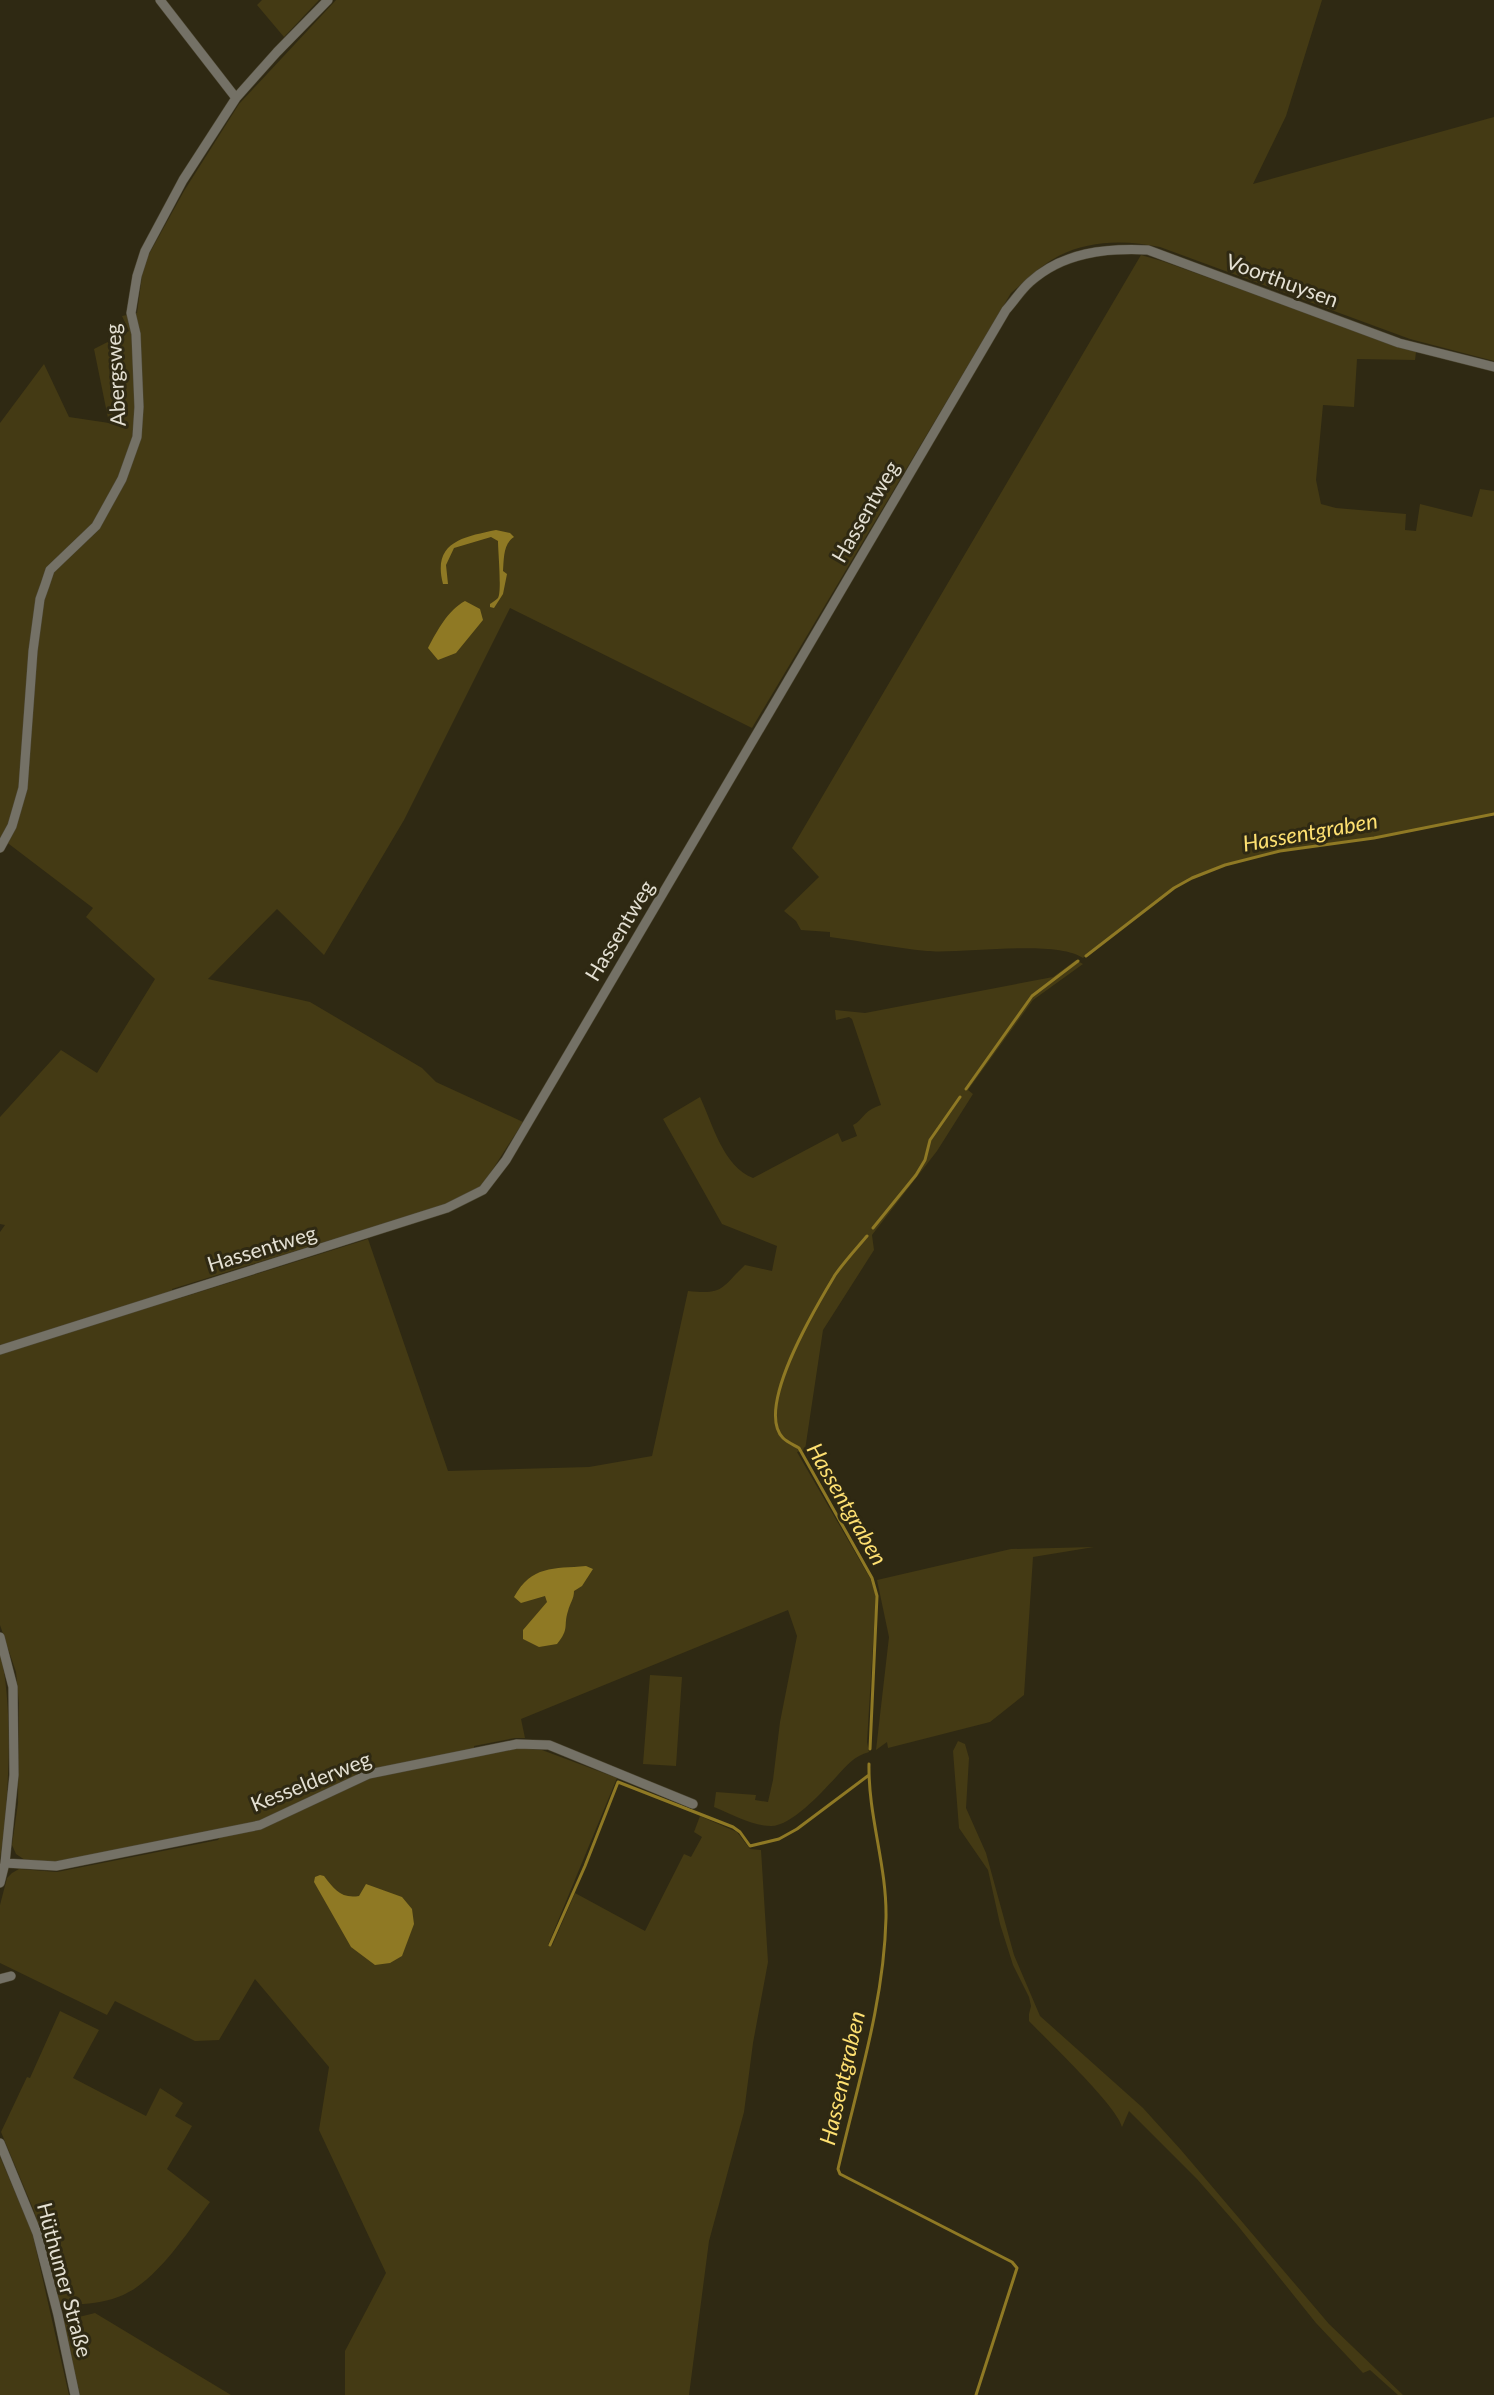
<svg xmlns="http://www.w3.org/2000/svg" width="1494" height="2395" viewBox="0 0 1494 2395" font-family="Lato,sans-serif">
<rect width="100%" height="100%" fill="#2f2913"/>
<!-- green -->
<path fill="#443a14" d="M262,0h57l-35,37 -27,-32z
M336,0h986l-36,116 -33,68 241,-67v244l-84,-22 -250,-92c-38,-8 -80,-7 -113,16 -13,9 -24,20 -36,30l-259,435 -242,-120 -106,212 -80,135 -47,-46 -69,70 102,23 112,66 14,14 87,40 -41,64 -35,18 -275,85 2,11 194,-61 80,232 141,-4 63,-11 36,-165c36,4 33,-3 57,-26l27,6 5,-25 -55,-22 -59,-105 37,-22c13,28 23,69 53,81l85,-45 4,9 15,-6 -4,-11c11,-5 9,-14 28,-20l-29,-86 -3,-2 -13,3 -1,-10 30,3 188,-36 23,-17 7,4 -50,36 -65,90 5,4 -36,57 -65,84 2,15 -51,80 -18,120 -8,2 73,126 6,17 -9,147 2,10c-15,4 -22,13 -32,24 -14,15 -45,50 -66,50 -19,0 -39,-12 -57,-19l2,-15 40,3 -1,5 13,2 5,-22 7,-58 17,-86 -9,-26 -267,109 4,19h-10l-41,8v10l42,-8 26,2 75,28 -69,167 4,1 23,-53 70,38 39,-77 7,3 11,-20 -8,-5 6,-16 37,16 13,17 11,1 7,112 -15,81 -9,69 -35,129 -20,154h-344v-44l41,-78 -67,-143 10,-63 -74,-88 -36,61 -24,1 -80,-40 -8,14 -107,-52v-58l7,-27 5,-5 7,-4 38,3 161,-32 6,-10 -168,32 -31,-2 -9,-6 -4,-9 6,-42 1,-100 -3,-31 -16,-47v-271l136,-44 -136,35v-113l5,-7 -5,-1v-107l61,-67 36,23 58,-94 -69,-62 7,-9 -88,-67 -5,7v-425l44,-59 25,53 40,6 -15,-74 35,-18 -7,-15 15,-3 5,-37 6,-20 36,-65 55,-87z
M1141,255l21,6 254,91 -1,8 -58,-1 -3,48 -31,-2 -7,75 5,24 15,4 70,6 -1,16 11,1 4,-27 52,13 8,-28 14,2v323l-120,23 -94,13 -55,14 -34,14 -17,10 -91,70c-27,-19 -120,-4 -156,-7 -33,-3 -65,-10 -97,-14v-5l-29,-2 -5,-9 -12,-10 35,-34 -27,-29z
M1094,1547l-61,10 -9,138 -34,27 -102,26 -1,-6 -11,8 13,-113 -12,-57 134,-31z
M0,1652c14,55 9,151 0,207z
M650,1675l32,2 -6,89 -33,-2z
M958,1741l7,3 4,14 -3,50 20,45 28,102 26,61 103,92 38,42 148,174 74,71h-5l-28,-25 -7,3 -47,-50 -78,-97 -41,-47 -68,-68 -7,16c-5,-21 -74,-86 -93,-106v-7l2,-8 -2,-9 -16,-32 -13,-41 -12,-54 -29,-42 -6,-77z
M60,2011l39,19 -26,48 73,38 14,-28 23,15 -8,13 17,10 -25,43 43,33c-23,31 -55,82 -92,95 -19,7 -39,8 -59,7l-12,-54 -13,-39 -33,-79 26,-55 3,1z
M0,2157l32,75 37,163h-69z
M95,2313l136,82h-151l-17,-74z"/>
<!-- water -->
<path fill="#8f7924" d="M496,530l14,3 4,4c-11,7 -10,22 -11,34l4,3 -4,20 -9,14 -4,-1v-3c3,-2 6,-4 8,-6 4,-6 0,-47 0,-57l-7,-4 -37,11 -8,17 2,19h-5c-11,-42 20,-47 53,-54z
M465,601l15,8 3,11 -27,33 -18,7 -10,-12c9,-17 20,-38 37,-47z
M586,1566l7,3 -11,17 -8,5c0,8 -4,12 -6,20 -5,16 2,17 -11,33l-18,3 -16,-8v-9l24,-28 -2,-6 -24,7 -7,-6c18,-32 39,-28 72,-31z
M320,1875l4,1c10,13 17,23 35,20l7,-12 36,13 10,12 2,15 -12,32 -12,7 -15,2 -24,-18 -37,-65 1,-5z"/>
<g fill="none" stroke-linecap="round" stroke-linejoin="round">
<!-- stream -->
<path stroke="#8f7924" stroke-width="3" d="M1086,956l88,-68 18,-10 33,-13 55,-14 94,-13 120,-24
M966,1089l66,-93 46,-35
M873,1228l43,-53 9,-15 5,-20 30,-43
M867,1236c-11,13 -23,26 -32,39 -18,30 -81,133 -52,163 4,4 11,7 16,10l73,130 5,18 -7,153
M869,1764c-1,52 18,102 17,154 -2,85 -29,168 -48,251l2,5 172,88 5,6 -41,127
M550,1945l35,-79 33,-84 115,45 7,5 10,14 29,-7 18,-10 72,-54"/>
<defs>
<path id="minor" d="M160,0l76,98
M0,848l12,-22 11,-38 10,-137 7,-52 5,-14 5,-15 46,-44 26,-47 15,-42 2,-30 -3,-73 -5,-21 6,-37 8,-25 38,-71 53,-82 41,-46 51,-52
M0,1350l447,-142 36,-18 23,-30 500,-850c8,-9 15,-20 24,-28 33,-30 76,-34 118,-32l251,93 95,24
M0,1637l13,50 1,88 -9,88 -5,20
M5,1863l51,3 204,-41 109,-51 148,-30 32,1 144,59
M0,1979l11,-3
M0,2143l37,90 21,82 17,80"/>
</defs>
<!-- minor casing -->
<use href="#minor" stroke="#4c4632" stroke-width="10"/>
<!-- minor -->
<use href="#minor" stroke="#747166" stroke-width="9"/>
</g>
<g text-anchor="middle" stroke-width="6" stroke-linejoin="round" paint-order="stroke">
<!-- street labels -->
<g font-size="21" fill="#e4e0d3" stroke="#2f2913">
<text transform="translate(1282 281) rotate(20)" y="7">Voorthuysen</text>
<text transform="translate(116 375) rotate(-93)" y="7">Abergsweg</text>
<text transform="translate(866 512) rotate(-60)" y="7">Hassentweg</text>
<text transform="translate(620 931) rotate(-59)" y="7">Hassentweg</text>
<text transform="translate(262 1249) rotate(-17)" y="7">Hassentweg</text>
<text transform="translate(311 1782) rotate(-22)" y="7">Kesselderweg</text>
<text transform="translate(64 2280) rotate(75)" y="7">Hüthumer Straße</text>
</g>
<!-- water labels -->
<g font-size="22" font-style="italic" fill="#fee071" stroke="#2f2913">
<text transform="translate(1310 832) rotate(-10)" y="8">Hassentgraben</text>
<text transform="translate(847 1504) rotate(60)" y="8">Hassentgraben</text>
<text transform="translate(842 2078) rotate(-77)" y="8">Hassentgraben</text>
</g>
</g>
</svg>
